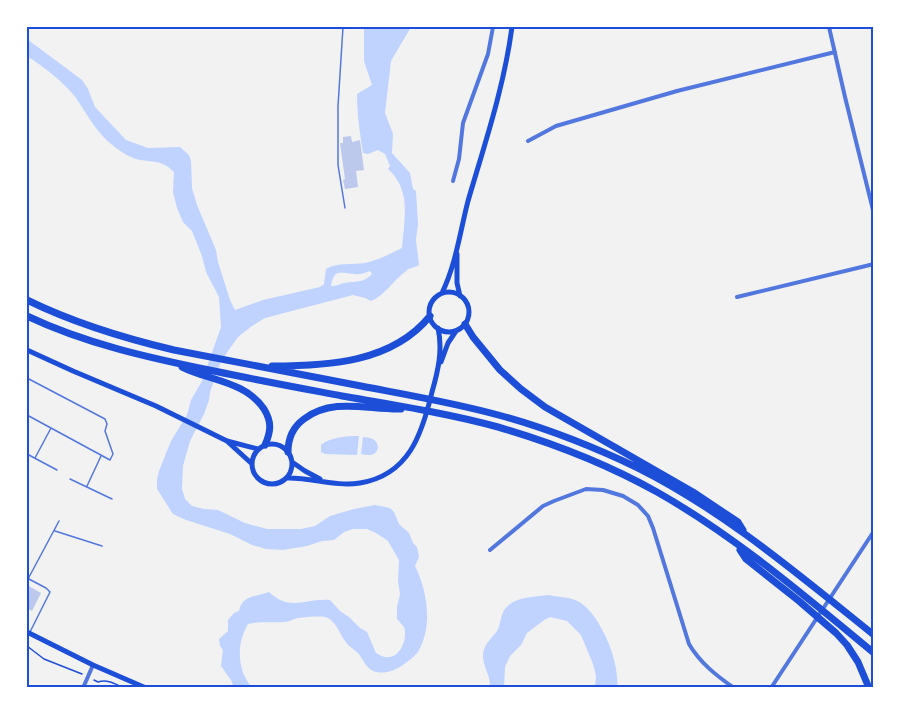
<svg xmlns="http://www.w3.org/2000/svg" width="901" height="715" viewBox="0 0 901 715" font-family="'Public Sans',sans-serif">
<rect width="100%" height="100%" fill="#f2f2f2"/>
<!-- water -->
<path fill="#bfd3fe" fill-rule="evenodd" d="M364,27h47l-20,34 -6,52 8,21 -1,19 18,20 3,16 3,2 2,33 -2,16 3,25c-5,3 -9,2 -13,6 -13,10 -21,24 -35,30l-6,-3 -12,-3 -88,23 -13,8 -14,11 -17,24 -11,31 -1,8 -5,14 -14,27 -7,25 -1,23 3,10 7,7 12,3 14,1 27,13 22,6h34l14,-3 15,-10 24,-7 21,-4 15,3 4,4 5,12 10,9 4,10 4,4 2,10 -4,9c12,24 18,59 4,84 -3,6 -11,11 -16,15 -9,6 -20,10 -30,6 -7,-3 -10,-12 -15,-18 -4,-4 -10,-7 -13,-12 -6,-8 -9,-21 -20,-24 -8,-1 -19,0 -27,1 -5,1 -9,4 -14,4 -12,1 -24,-1 -36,2 -12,20 -11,46 4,64h-18l-3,-8 -10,-14 2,-16 -3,-4 -1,-7 9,-8v-11l6,-7 5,-2c3,-16 17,-14 30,-19 21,20 36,6 61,8l10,11 9,6 11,11 7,4 9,21c3,1 6,4 9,4 15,3 23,-18 19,-30 -2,-2 -5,-6 -7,-8v-12l3,-13 -2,-13 1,-21 -11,-19 -12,-8 -9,-4h-14l-9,3 -10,8 -12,1 -15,5 -24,4 -17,-1 -14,-4 -22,-11 -44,-14 -13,-6 -16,-25v-9l2,-9 12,-30 16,-26 4,-15 11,-19 19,-54 -2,-30 -13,-25 -4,-16 -10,-25 -9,-9 -6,-14 -4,-16 1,-20c-13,-13 -21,-9 -38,-13 -7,-2 -14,-7 -20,-11 -18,-13 -28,-32 -40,-50 -13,-17 -31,-30 -49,-42v-17l55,41 6,9 7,18 31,33 22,8 32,-1 9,8 2,6 1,27 5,17 19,45 2,12 12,38 5,10 28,-10 57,-13 4,-3 2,-15c11,-7 26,-4 39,-6 13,-3 25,-9 37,-15 2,-28 10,-58 -14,-79l2,-3 -5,-12 -7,-4 -10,4 -5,-1c-3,-19 -6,-39 -6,-59l15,-9 -8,-24zM370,271l2,3c-11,11 -19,6 -31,10 -3,1 -6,2 -10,2 3,-17 8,-13 23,-12 5,1 11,-1 16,-3z
M359,436l-2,19 -32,-1 -4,-2v-7c9,-8 26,-9 38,-9z
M363,437c8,1 14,1 15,11 -2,8 -9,8 -17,6z
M549,595c12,3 21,1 32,8 21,15 39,60 36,85h-22l1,-12 -3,-12 -12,-29 -14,-14 -17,-4 -6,3 -17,13 -6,12 -11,11 -5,11 -1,21h-14c1,-12 -7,-21 -7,-32 0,-11 8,-17 14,-25 4,-6 3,-16 8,-22 10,-13 30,-12 44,-14z"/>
<!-- building -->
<path fill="#bdc9ec" d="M351,136l1,6 8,-2 4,30 -8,1 2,16 -13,2 -2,-9 2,-1 -5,-36h3v-6z
M27,585l14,8 -9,18 -5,-3z"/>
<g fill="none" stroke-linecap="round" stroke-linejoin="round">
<!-- path -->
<path stroke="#1d4ed8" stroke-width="1.5" d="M27,646l17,13 38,15
M94,680l4,2c10,-3 17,2 26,6"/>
<!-- service -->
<path stroke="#5277de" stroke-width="1.5" d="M343,27l-5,79v59l7,43
M27,378l78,41 2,5 -2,7 8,23 -3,6 -83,-45
M27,454l30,16
M35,458l16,-30
M70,479l42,20
M87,486l14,-30
M55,531l47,15
M27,578l19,10 4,4 -20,40
M28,579l31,-58"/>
<!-- minor -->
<path stroke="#5277de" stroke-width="4" d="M829,27l16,70 29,117
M528,141l28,-15 121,-35 158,-39
M453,181l6,-22 4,-36 25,-69 5,-27
M737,297l137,-33
M490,550l53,-44 11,-5 32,-12 17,1 20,6 15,9 10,11 5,12 36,116c11,19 28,32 45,44
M83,688l10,-23
M771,688l103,-157"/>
<!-- secondary -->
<path stroke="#1d4ed8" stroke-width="5" d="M27,632l66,33 53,23"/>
<!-- primary -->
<path stroke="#1d4ed8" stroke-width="5" d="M457,254v29l3,13
M429 312a20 20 0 1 1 40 0a20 20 0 1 1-40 0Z
M442,293c14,-29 18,-61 26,-92 17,-58 36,-114 44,-174
M27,350l46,21 83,35 71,35 31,8
M441,362l7,-19 8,-12
M228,442l23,21
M252 464a20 20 0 1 1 40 0a20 20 0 1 1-40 0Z
M292,462l13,9 15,8
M286,478c25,-1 49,9 74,5 49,-8 62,-49 72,-91 6,-21 11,-42 6,-64"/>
<!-- motorway -->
<path stroke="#1d4ed8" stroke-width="7" d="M27,300c47,23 96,38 147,50 62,12 124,24 187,36 47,9 95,17 141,30 47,13 92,31 136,52 86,43 161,107 236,167
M27,316c59,28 123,42 187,55 43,9 86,17 128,25 52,9 105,17 156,31 55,16 109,37 159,65 78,44 148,104 217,161
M465,324l8,13 27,33 21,19 24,18 148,85 45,30 5,8
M272,366c55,0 120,-3 158,-50
M182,367c28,14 63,14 82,42 8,13 7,22 1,36
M288,452c0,-14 5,-25 16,-33 29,-22 64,-9 97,-10
M740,550l6,9 53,42 37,32 11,12 11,17 11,26"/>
</g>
<!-- border -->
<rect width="901" height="715" fill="none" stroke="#ffffff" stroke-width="57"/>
<rect x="28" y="28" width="844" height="658" fill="none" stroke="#1d4ed8" stroke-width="2"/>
</svg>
